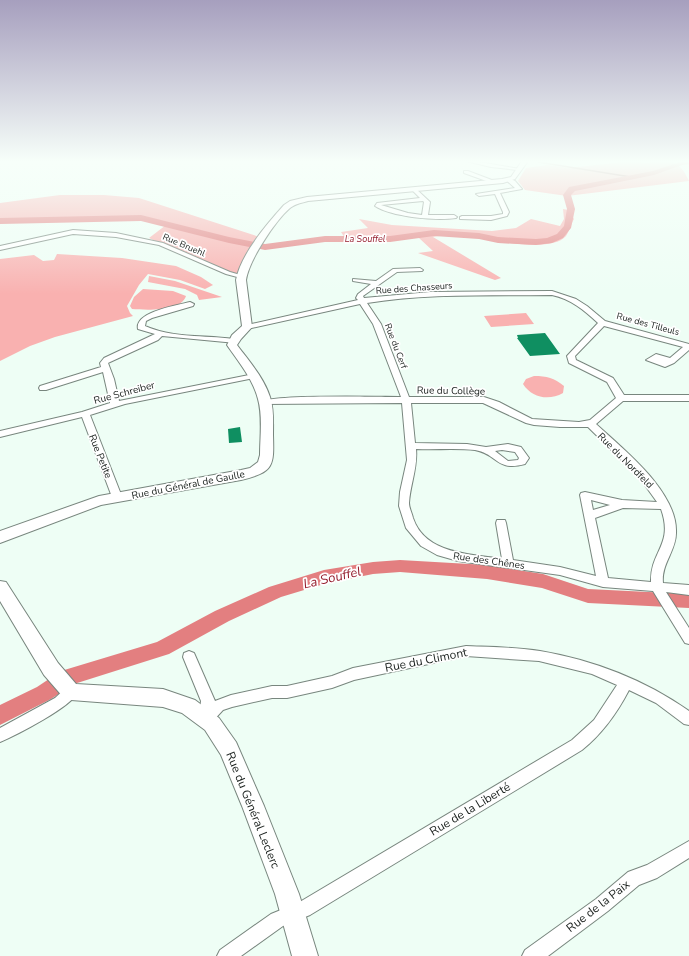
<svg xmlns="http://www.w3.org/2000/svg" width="689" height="956" viewBox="0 0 689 956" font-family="'Nunito Sans',sans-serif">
<rect width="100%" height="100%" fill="#eefef5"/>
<!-- green -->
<path fill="#f9b1b0" d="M633,161c24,8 41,-14 56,20l-122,15 -42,-6 -7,-9 8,-13 22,-3 21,3z
M60,195h44l35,3 127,41 -24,37 -26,-6 -67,-32 17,-13 -37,-8 -129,6v-20z
M563,209l6,1 5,9c-3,5 -5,13 -8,17 -16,18 -75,3 -96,1 -12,-1 -25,-2 -37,0l68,41 -6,2 -77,-27 15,-2 -14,-13h-74l-4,-6 27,-4 -9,-9 33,6 100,6 24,-3 15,-9 29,7 4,-7z
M57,254l65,4 54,8 25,11 12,8 -8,4 -25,-9 -32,-6 -9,11 -12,21 3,7 3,3 -78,21 -25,9 -30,15v-102l34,-4 9,6 11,-1z
M149,276l26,5 47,16 -23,3 -2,-5 -12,-6 -37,-7z
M143,289l30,2 13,5c-5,16 -40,14 -54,13l-2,-3 4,-9z
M526,313l8,11 -43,3 -7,-11z
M534,376c13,0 20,2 30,10l-1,7c-14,8 -31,5 -40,-9l3,-5z"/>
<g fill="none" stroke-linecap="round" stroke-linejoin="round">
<!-- stream -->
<path stroke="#a76262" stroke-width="1.5" d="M538,162l93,15"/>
<!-- river -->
<path fill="#e37f80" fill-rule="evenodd" d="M683,161h6v3l-7,1 -28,10 -79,16 -4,4 4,14 -4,19 -8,10 -11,5 -16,2 -38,-2 -19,-4 -45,-3 -44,6h-65l-60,8 -36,-7 -88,-22 -141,3v-6l141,-3 88,22 36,7 60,-8h65l44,-6 45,3 19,4 38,2 11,-1 10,-4 7,-8 3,-17 -4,-14 6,-8 84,-16z
M400,560l87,5 56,9 45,15 101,5v14l-101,-5 -46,-15 -55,-9 -87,-7 -27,2 -49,10 -43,13 -52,24 -60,33 -95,30 -23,15 -51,26v-20l37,-18 24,-16 96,-29 58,-31 54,-24 55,-17 49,-8z"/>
</g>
<!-- building -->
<path fill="#0f8f61" d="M545,333l15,21 -30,2 -13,-18h1l-1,-3z
M240,427l2,15 -13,1 -1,-14z"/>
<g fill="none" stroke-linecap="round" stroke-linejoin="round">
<defs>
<path id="street" d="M466,161h7l47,8 -2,1 -27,-3z
M464,171h4l29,11 -5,1 -28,-10z
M509,178l6,3 7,8 -22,4 9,19 -2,4 -16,4 -31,-1v-2l2,-1h29l12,-2v-2l-8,-18 -16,2 -3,-2 39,-6 -9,-8z
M415,188l15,14 -2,13h26l3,2 -1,1c-20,3 -64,-1 -81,-12l2,-3 43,-5 -8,-8zM423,201l1,1 -2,13 -14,-2 -27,-8z
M73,230l43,3 47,10 67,29 14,4 -3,2 -15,-4 -67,-29 -43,-8 -43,-3 -73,16v-4z
M420,268l3,2 -1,1 -25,1 -34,24 1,2 66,-6 122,-1 24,8 11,7 18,15 84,23v6l-15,13 -9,4 -19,-7 10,-6 14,4 13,-11 -79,-21 -29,30 1,4 37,18 11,17h65v6h-66l-27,23c28,26 82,68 80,109 0,18 -15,31 -13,50l26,2v10l-23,-3 23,36v16l-4,-1 -32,-52 -50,-4 -43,-12 -102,-14 -21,-6 -16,-9 -15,-18 -7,-22 1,-14 7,-32 -5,-57 -139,1 -1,-2c8,-8 119,-5 139,-5l-28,-73 -13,-20 -113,25 -4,-2 4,-2 111,-25 -2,-2 2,-4 13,-10 -18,-3v-2l23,2 17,-12zM552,295c19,4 32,15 46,28l-31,33 2,7 38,19 9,16 -26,22 -11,2 -47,-3 -33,-17 -15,-5h-75l-28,-73 -14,-21c61,-10 123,-7 185,-8zM411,403h72l43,20 8,2 26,2h28l51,50 18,25 -35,-2 -37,-8 -4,1 -1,2 16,81 -36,-9 -47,-7 -7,-37 -1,-3h-8l-1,3 6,36c-32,-5 -77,-5 -89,-41 -1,-5 -4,-10 -4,-15 1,-18 9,-36 7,-54 19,1 39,-1 59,1 23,4 21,22 50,14l4,-6 -8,-11 -13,-3 -22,3 -19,-3 -52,-1zM502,450l13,2 4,6 -1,2 -10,1 -13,-10zM591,500l19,5 -17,5zM623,508l38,1c13,36 -11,42 -10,73l-43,-4 -13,-60z
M190,302l4,2 -1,2 -41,12 -6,3 -1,5c26,12 60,9 88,13h3v4l-74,-7 -4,4 -48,22 -2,1 6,16 5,22 135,-27 4,2 -4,2 -129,26 -35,11 32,82 -1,2 -4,1 -5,-3 -30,-80 -82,20v-6l82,-19 28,-9 -7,-31 -57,18h-6l-1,-2 1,-2 61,-19 -1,-4 4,-5 51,-24 -17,-5c-4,-17 40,-24 52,-27z
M466,646c24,1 50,1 74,5 53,9 105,29 149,60v14l-5,-1 -28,-21 -27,-13c-12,23 -26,43 -47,60l-272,165 -27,11 -42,30h-24l3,-6 51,-36 27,-11 274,-163 22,-20 23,-35 -25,-11 -53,-13 -73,-5 -112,24 -22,8 -45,10h-15l-40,9 -9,3 -12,13 -5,1 -5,-1 -2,-5 2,-17 -18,-44 1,-4 5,-2 5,2 21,48 16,-6 41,-9h15l45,-10 21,-8z
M71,686l5,2 2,4c-7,15 -61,43 -78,50v-14l55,-30 11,-10z
M689,841v17l-32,20 -18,7 -31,26 -60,45h-26l3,-6 71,-51 32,-27 19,-7z"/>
<path id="secondary" d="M522,161h6l-13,18 -12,4 -195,18c-7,2 -13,3 -18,7 -15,13 -41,52 -44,72l6,47 -11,12 -4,6c12,16 27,33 33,52 4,12 3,25 3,38 1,31 1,37 -32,45l-140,25 -101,38v-12l99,-35 142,-26 9,-2 8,-6 2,-7c0,-18 3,-39 -2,-56 -5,-20 -20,-38 -31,-54l5,-10 10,-9 -6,-46c5,-26 31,-56 48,-75l6,-4 17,-4 195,-18 9,-2z
M0,581l6,1 52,81 18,21 87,5 32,11 24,18 17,24 28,64 35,88 19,62h-26l-17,-62 -33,-88 -21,-51 -16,-25 -23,-17 -19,-6 -92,-7 -7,-2 -20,-23 -44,-74z"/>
</defs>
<!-- street casing -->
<use href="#street" stroke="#78867e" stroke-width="2"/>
<!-- secondary casing -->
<use href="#secondary" stroke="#78867e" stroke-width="2"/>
<!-- street -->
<use href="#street" fill="#fff" fill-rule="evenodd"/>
<!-- secondary -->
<use href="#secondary" fill="#fff" fill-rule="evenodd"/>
</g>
<!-- sky -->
<linearGradient id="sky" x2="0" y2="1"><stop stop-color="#a69fbe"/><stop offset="0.55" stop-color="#f7fffa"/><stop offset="1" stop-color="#f7fffa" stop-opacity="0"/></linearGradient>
<rect width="689" height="294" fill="url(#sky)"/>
<g text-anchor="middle" stroke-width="3.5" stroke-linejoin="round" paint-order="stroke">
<!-- far-water labels -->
<g font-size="9" font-style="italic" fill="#941c2c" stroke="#fff">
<text x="365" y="242">La Souffel</text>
</g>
<!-- far-street labels -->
<g font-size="9" fill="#1a201d" stroke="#fff">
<text transform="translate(184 245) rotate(23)" y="3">Rue Bruehl</text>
<text transform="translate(414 288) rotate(-4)" y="3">Rue des Chasseurs</text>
<text transform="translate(648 324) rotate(15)" y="3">Rue des Tilleuls</text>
<text transform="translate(396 346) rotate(69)" y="3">Rue du Cerf</text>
</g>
<!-- street labels -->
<g font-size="10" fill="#1a201d" stroke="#fff">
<text transform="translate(451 390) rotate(1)" y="4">Rue du Collège</text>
<text transform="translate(124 392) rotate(-15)" y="4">Rue Schreiber</text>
<text transform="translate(101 456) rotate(68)" y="4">Rue Petite</text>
<text transform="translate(626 460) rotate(45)" y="4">Rue du Nordfeld</text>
<text transform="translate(188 484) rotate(-11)" y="4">Rue du Général de Gaulle</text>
<text transform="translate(489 560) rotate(8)" y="4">Rue des Chênes</text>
</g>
<!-- near-street labels -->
<g font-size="12" fill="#1a201d" stroke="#fff">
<text transform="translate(426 660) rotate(-11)" y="4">Rue du Climont</text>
<text transform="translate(470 809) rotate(-31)" y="4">Rue de la Liberté</text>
<text transform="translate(253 810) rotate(68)" y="4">Rue du Général Leclerc</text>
<text transform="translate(598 906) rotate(-38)" y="4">Rue de la Paix</text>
</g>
<!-- near-water labels -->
<g font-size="13" font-style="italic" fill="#941c2c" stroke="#fff">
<text transform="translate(332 577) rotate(-13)" y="5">La Souffel</text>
</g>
</g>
</svg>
